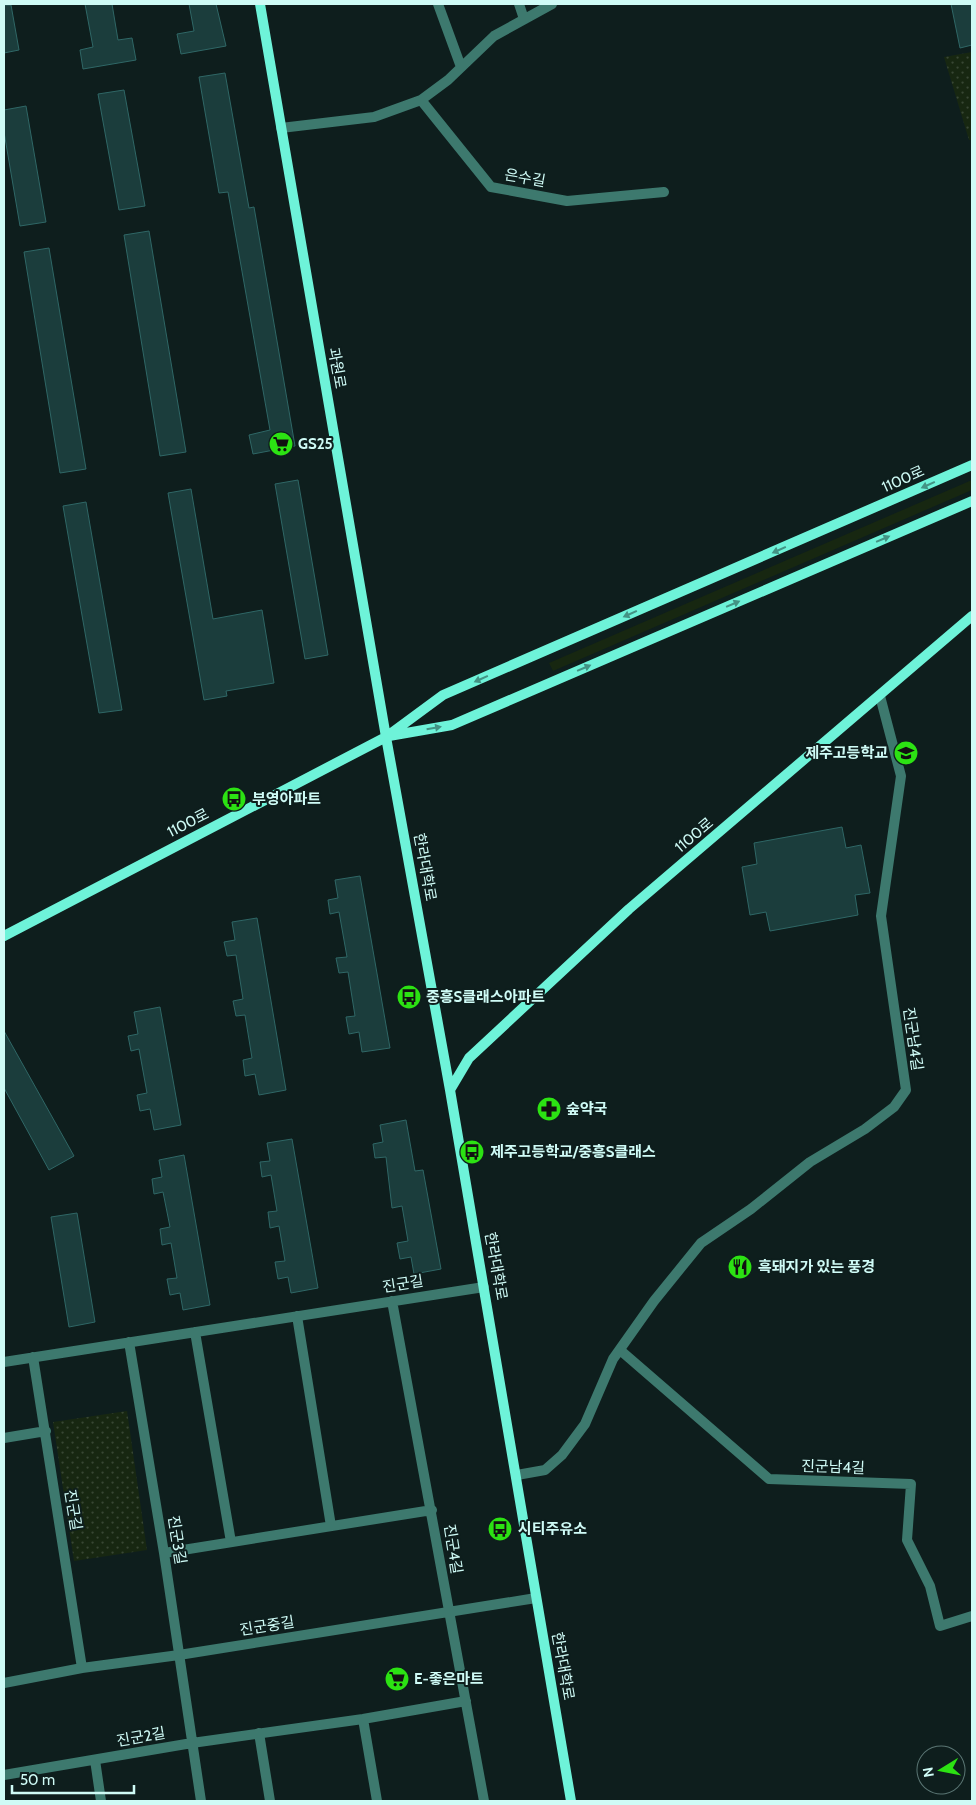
<svg xmlns="http://www.w3.org/2000/svg" width="976" height="1805" viewBox="0 0 976 1805" font-family="Cabin,'Noto Sans KR',sans-serif">
<defs>
<pattern id="park-dots" width="8" height="8" patternUnits="userSpaceOnUse" patternTransform="scale(1.25)"><rect width="8" height="8" fill="#172711"/><path d="M2 2h.1M6 6h.1" fill="none" stroke="#384734" stroke-width="1.8" stroke-linecap="round"/></pattern>
</defs>
<rect width="100%" height="100%" fill="#0e1e1d"/>
<!-- grass -->
<path fill="#172711" d="M972,480v10l-419,181 -4,-8z"/>
<!-- park -->
<path fill="url(#park-dots)" d="M972,52v88h-3l-25,-83z
M127,1411l20,139 -73,11 -21,-139z"/>
<!-- building -->
<path fill="#1b3d3c" stroke="#2f6766" d="M85,4h27l6,36 14,-2 4,22 -53,9 -3,-19 13,-3z
M189,4h27l10,42 -45,8 -4,-20 17,-3z
M951,4h21v41l-12,3z
M4,5h7l8,45 -15,3z
M225,73l24,135 5,-1 41,239 -42,8 -4,-19 21,-5 -42,-238 -9,1 -20,-116z
M124,90l21,116 -26,4 -21,-116z
M26,106l20,116 -26,4 -16,-94v-22z
M149,231l37,221 -26,4 -36,-221z
M49,248l37,221 -26,4 -36,-221z
M298,480l30,175 -23,4 -30,-175z
M191,489l22,130 49,-9 12,73 -48,8 1,5 -23,4 -36,-207z
M86,502l36,208 -23,3 -36,-207z
M842,827l4,21 15,-3 9,48 -15,2 3,20 -88,16 -4,-19 -16,3 -8,-48 15,-3 -3,-21z
M360,876l30,172 -28,4 -3,-20 -10,2 -3,-17 9,-1 -7,-44 -9,1 -3,-15 11,-1 -8,-45 -9,2 -2,-14 10,-2 -3,-18z
M257,918l29,172 -27,5 -4,-21 -10,2 -2,-16 9,-2 -7,-43 -9,1 -3,-15 10,-2 -7,-44 -9,1 -3,-14 11,-2 -3,-18z
M160,1007l21,118 -27,5 -4,-21 -10,2 -3,-16 10,-2 -8,-44 -8,2 -3,-15 10,-2 -4,-22z
M4,1031l70,125 -25,14 -45,-82z
M406,1120l9,51 8,-1 18,99 -27,5 -3,-17 -11,2 -3,-16 11,-2 -6,-35 -10,2 -6,-51 -11,1 -2,-14 10,-2 -3,-17z
M292,1139l26,149 -27,5 -3,-16 -10,2 -3,-17 10,-1 -6,-35 -9,2 -2,-16 9,-1 -6,-36 -9,2 -2,-15 10,-1 -3,-18z
M184,1155l26,150 -27,5 -3,-17 -10,2 -3,-16 10,-1 -6,-35 -9,2 -2,-16 10,-2 -7,-35 -9,2 -2,-15 10,-2 -3,-17z
M77,1213l18,109 -26,5 -18,-110z"/>
<g fill="none" stroke-linecap="round" stroke-linejoin="round">
<!-- street -->
<path stroke="#3d796e" stroke-width="10" d="M438,4l23,63
M519,4l5,15
M421,100l70,87 76,14 97,-9
M281,128l93,-11 47,-17 27,-20 46,-44 58,-32
M392,1301l92,500
M297,1316l34,210
M195,1332l36,210
M129,1342l35,211 37,248
M620,1350l149,129 142,5 -4,56 23,46 10,40 32,-10
M33,1357l49,311
M4,1362l480,-75
M4,1438l42,-7
M517,1475l28,-5 17,-15 23,-31 28,-65 41,-58 47,-58 50,-34 59,-47 55,-33 29,-22 12,-17 -25,-174 20,-140 -21,-80
M164,1553l268,-43
M4,1683l78,-15 97,-13 357,-57
M363,1719l14,82
M259,1733l11,68
M95,1760l6,41
M4,1775l188,-32 171,-24 103,-18"/>
<!-- secondary -->
<path stroke="#6ef3d9" stroke-width="10" d="M260,4l126,733 64,353 121,711
M389,736l63,-11 520,-224
M4,936l382,-199 57,-42 529,-230
M450,1090l19,-32 160,-149 343,-293"/>
</g>
<!-- one-way arrows -->
<defs><path id="oneway-solid" d="M-6-.8H1V-3.2L6.5 0L1 3.2V.8H-6Z" transform="scale(1.25)"/></defs>
<g fill="#439384">
<use href="#oneway-solid" transform="translate(928 485) rotate(156)"/>
<use href="#oneway-solid" transform="translate(883 539) rotate(-23)"/>
<use href="#oneway-solid" transform="translate(779 550) rotate(156)"/>
<use href="#oneway-solid" transform="translate(733 604) rotate(-23)"/>
<use href="#oneway-solid" transform="translate(630 614) rotate(156)"/>
<use href="#oneway-solid" transform="translate(584 668) rotate(-23)"/>
<use href="#oneway-solid" transform="translate(481 679) rotate(156)"/>
<use href="#oneway-solid" transform="translate(434 728) rotate(-10)"/>
</g>
<!-- icons -->
<defs>
<symbol id="supermarket-disc" viewBox="-11 -11 22 22"><circle r="9.5" fill="#2ce213" stroke="#0e1e1d"/><path d="M-6-5.5h2.5l.6 2H6L4.5 2H-2.5L-4.4-4H-6ZM-1.5 3.2a1.3 1.3 0 1 0 .1 0ZM3 3.2a1.3 1.3 0 1 0 .1 0Z" fill="#111"/></symbol>
<symbol id="school-disc" viewBox="-11 -11 22 22"><circle r="9.5" fill="#2ce213" stroke="#0e1e1d"/><path d="M0-5L7-2L0 1L-7-2ZM-4 1L0 2.5L4 1V4Q0 6-4 4Z" fill="#111"/></symbol>
<symbol id="bus-disc" viewBox="-11 -11 22 22"><circle r="9.5" fill="#2ce213" stroke="#0e1e1d"/><path d="M-5-6H5V4H4V6H2V4H-2V6H-4V4H-5ZM-3.5-4V0h7V-4ZM-3.5 1.2v1.5H-2V1.2ZM2 1.2v1.5H3.5V1.2Z" fill="#111"/></symbol>
<symbol id="pharmacy-disc" viewBox="-11 -11 22 22"><circle r="9.5" fill="#2ce213" stroke="#0e1e1d"/><path d="M-2-6h4v4h4v4h-4v4h-4v-4h-4v-4h4Z" fill="#111"/></symbol>
<symbol id="restaurant-disc" viewBox="-11 -11 22 22"><circle r="9.5" fill="#2ce213" stroke="#0e1e1d"/><path d="M-5-6h1v4h1v-4h1v4h1v-4h1v5L-1.5 .5V6h-2V.5L-5-1ZM5-6V6H3V1.5H1.5Q1.5-4 5-6Z" fill="#111"/></symbol>
</defs>
<g fill-rule="evenodd">
<use href="#supermarket-disc" x="267" y="430" width="28" height="28"/>
<use href="#school-disc" x="892" y="739" width="28" height="28"/>
<use href="#bus-disc" x="220" y="785" width="28" height="28"/>
<use href="#bus-disc" x="395" y="983" width="28" height="28"/>
<use href="#pharmacy-disc" x="535" y="1095" width="28" height="28"/>
<use href="#bus-disc" x="458" y="1138" width="28" height="28"/>
<use href="#restaurant-disc" x="726" y="1253" width="28" height="28"/>
<use href="#bus-disc" x="486" y="1515" width="28" height="28"/>
<use href="#supermarket-disc" x="383" y="1665" width="28" height="28"/>
</g>
<g text-anchor="middle" stroke-width="4" stroke-linejoin="round" paint-order="stroke">
<!-- street labels -->
<g font-size="15" fill="#cffbf6" stroke="#0e1e1d">
<text transform="translate(525 178) rotate(10)" y="5">은수길</text>
<text transform="translate(337 368) rotate(80)" y="5">과원로</text>
<text transform="translate(903 479) rotate(-24)" y="5">1100로</text>
<text transform="translate(188 823) rotate(-27)" y="5">1100로</text>
<text transform="translate(694 835) rotate(-40)" y="5">1100로</text>
<text transform="translate(425 867) rotate(80)" y="5">한라대학로</text>
<text transform="translate(913 1039) rotate(82)" y="5">진군남4길</text>
<text transform="translate(496 1266) rotate(80)" y="5">한라대학로</text>
<text transform="translate(403 1284) rotate(-9)" y="5">진군길</text>
<text transform="translate(833 1467) rotate(2)" y="5">진군남4길</text>
<text transform="translate(73 1510) rotate(81)" y="5">진군길</text>
<text transform="translate(177 1540) rotate(81)" y="5">진군3길</text>
<text transform="translate(453 1549) rotate(81)" y="5">진군4길</text>
<text transform="translate(267 1626) rotate(-9)" y="5">진군중길</text>
<text transform="translate(563 1666) rotate(80)" y="5">한라대학로</text>
<text transform="translate(141 1737) rotate(-10)" y="5">진군2길</text>
</g>
<!-- poi labels -->
<g font-size="15" font-weight="bold" fill="#cffbf6" stroke="#0e1e1d" text-anchor="start">
<text x="298" y="449">GS25</text>
<text x="888" y="758" text-anchor="end">제주고등학교</text>
<text x="252" y="804">부영아파트</text>
<text x="426" y="1002">중흥S클래스아파트</text>
<text x="566" y="1114">숲약국</text>
<text x="490" y="1157">제주고등학교/중흥S클래스</text>
<text x="758" y="1272">흑돼지가 있는 풍경</text>
<text x="518" y="1534">시티주유소</text>
<text x="414" y="1684">E-좋은마트</text>
</g>
</g>
<!-- border -->
<rect width="976" height="1805" fill="none" stroke="#cffbf6" stroke-width="10"/>
<!-- north arrow -->
<g transform="translate(941 1770) rotate(260)"><circle r="24" fill="#0e1e1d" stroke="#5b7674"/>
<path d="M0-4L9 19L0 12L-9 19Z" fill="#2ce213"/>
<text y="-8" font-size="14" font-weight="bold" text-anchor="middle" fill="#cffbf6">N</text>
</g>
<!-- scale -->
<path d="M12 1785v8h122v-8" fill="none" stroke="#cffbf6" stroke-width="2.5"/>
<text x="20" y="1785" font-size="15" fill="#cffbf6" stroke="#0e1e1d" stroke-width="4" paint-order="stroke">50 m</text>
</svg>
